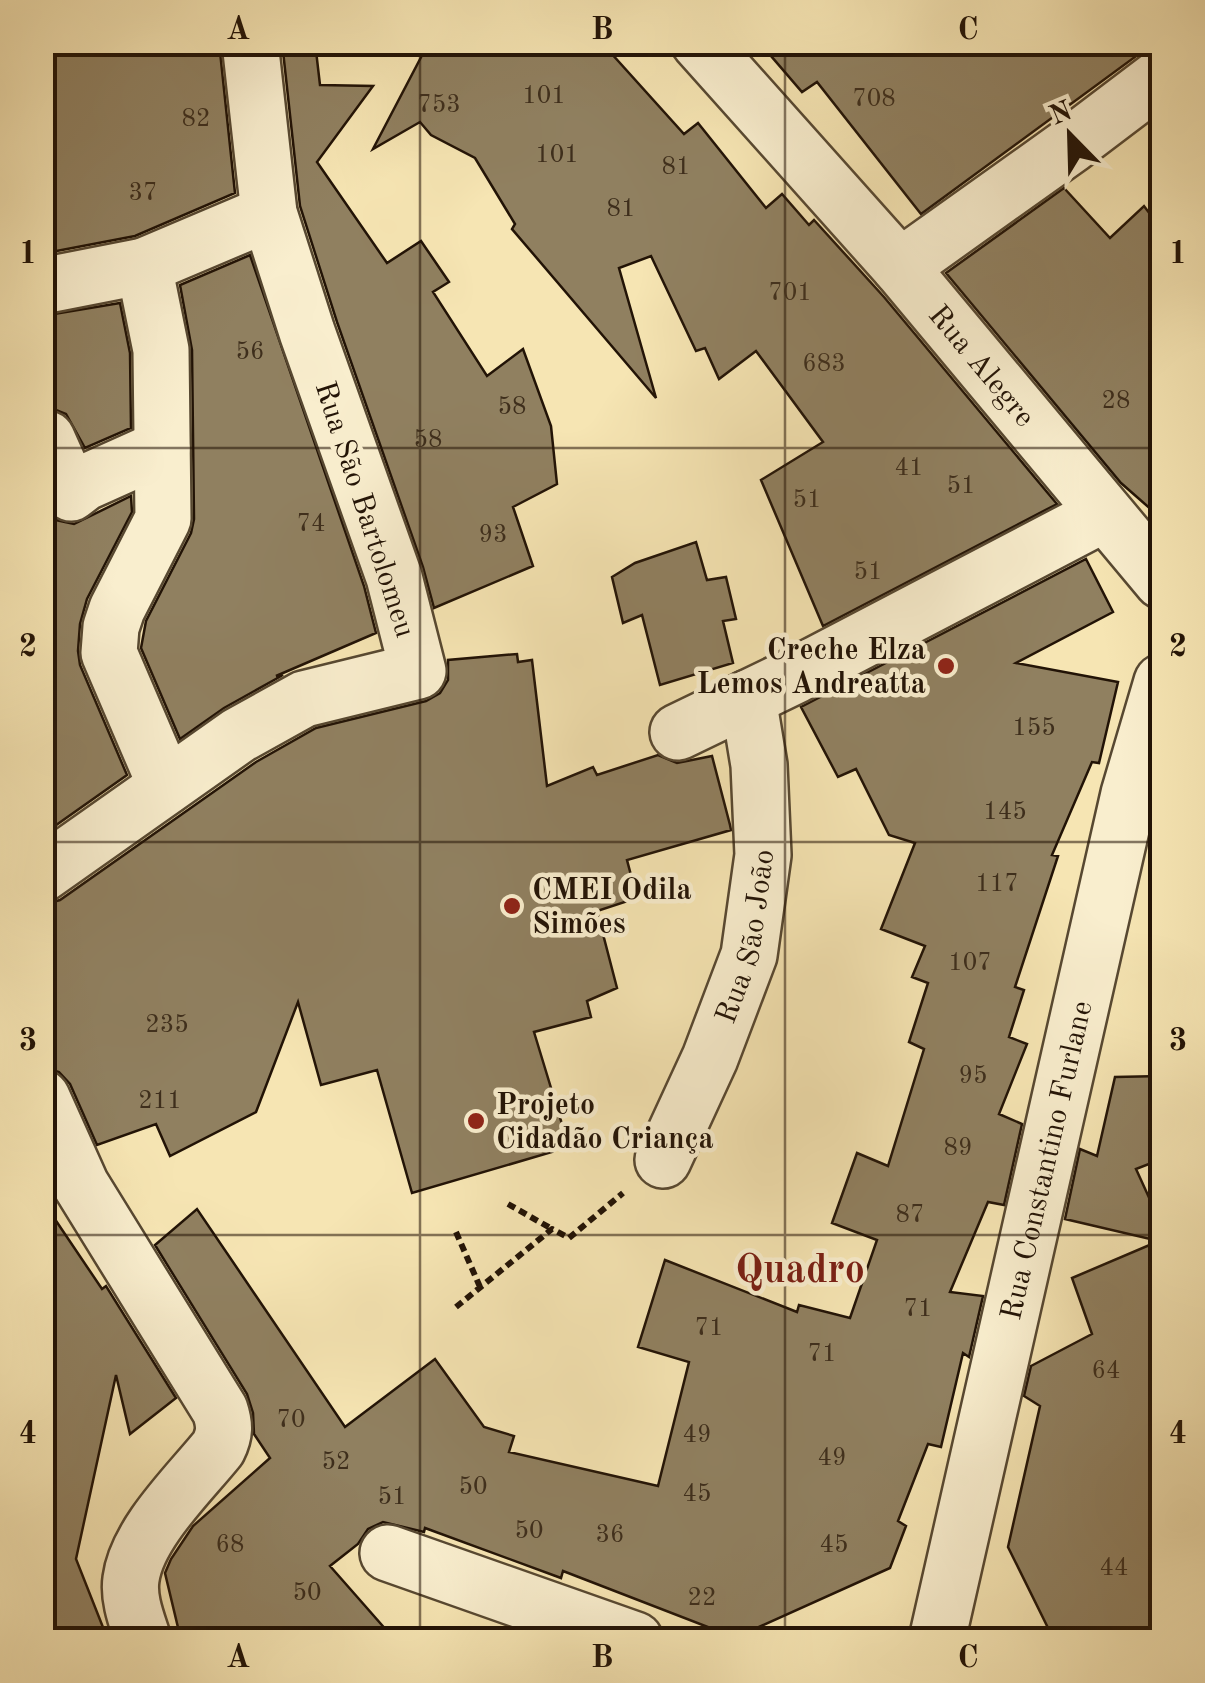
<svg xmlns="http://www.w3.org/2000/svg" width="1205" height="1683" viewBox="0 0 1205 1683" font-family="'Old Standard TT',serif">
<rect width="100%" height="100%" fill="#f6e5b3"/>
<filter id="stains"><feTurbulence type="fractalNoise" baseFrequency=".002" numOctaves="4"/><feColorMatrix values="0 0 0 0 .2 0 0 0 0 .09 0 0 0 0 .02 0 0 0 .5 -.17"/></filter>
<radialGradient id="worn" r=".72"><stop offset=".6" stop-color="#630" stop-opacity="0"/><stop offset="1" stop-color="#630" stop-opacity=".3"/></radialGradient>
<!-- building -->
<path fill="#908060" stroke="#221306" stroke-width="2.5" d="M42,42h177l16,151 -100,43 -89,17 -4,-21z
M282,42h33l5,43 53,1 -56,76 70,101 34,-22 28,41 -16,10 54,84 36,-27 28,77 6,58 -44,23 20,59 -99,42 -11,-41 -86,-245 -37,-116z
M429,42h172l83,92 14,-11 68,85 16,-14 27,31 5,-5 70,77 173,207 -234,122 -62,-146 62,-38 -67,-91 -37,28 -14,-31 -9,3 -45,-95 -32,12 37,130 -144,-169 3,-5 -40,-66 -44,-23 -11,-13 -47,27z
M759,42h401l-17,9 -222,163 -104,-132 -15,10z
M1064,188l46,50 34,-32 18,24v289l-41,-36 -175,-210z
M250,255l114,331 12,47 -100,43 7,-1 -59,33 -44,31 -39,-91 5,-27 45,-88 3,-14 -2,-169 -12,-65z
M120,303l10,50 1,75 -46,20 -19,-34 -15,-6 -9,1v-93z
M131,496l1,16 -45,87 -7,25 -2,27 2,14 47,110 -85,60v-329l14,14 18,4z
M696,542l11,38 19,-3 10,42 -13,2 10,42 -73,22 -18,-70 -19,8 -11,-46 23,-14z
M1086,559l27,53 -97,51 102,19 -19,81 -7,-1 -40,93 6,1 -43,131 9,3 -15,47 18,7 -28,70 23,10 -18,81 -16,-3 -38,90 33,4 -14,61 -6,-4 -22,94 -13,-3 -30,77 8,5 -16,42 -151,68h-8l-168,-65 -2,7 -136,-50 -1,4 -41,-10 -15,7 -10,15 -28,22 65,74h-214l-16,-67 6,-14 22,-33 77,-68 -16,-24 -1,-21 -6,-19 -92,-149 42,-36 148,218 90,-68 49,68 30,9 -5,16 149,34 31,-124 -51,-15 27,-87 132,52 2,-7 51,13 27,-78 -45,-17 25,-70 31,13 36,-117 -15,-7 19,-59 -16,-6 13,-31 -44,-17 34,-86 -26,-8 -33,-66 -18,8 -37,-70z
M517,654l1,8 14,-2 15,126 46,-19 4,8 61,-20 19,8 35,-7 18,69 1,5 -104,30 10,38 -40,13 20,77 -30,13 4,16 -57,15 31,102 -17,7 4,11 -140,41 -35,-123 -56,15 -23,-83 -42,110 -86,44 -14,-32 -59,21 -27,-61 -11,-12 -17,-5v-162l18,-5 196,-138 60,-34 110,-27 14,-8 8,-13v-20z
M1162,1076v83l-26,10 26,57v414h-108l-46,-93 32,-141 -16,-10 7,-30 61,-32 -20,-56 87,-37 -94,-22 15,-70 17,7 18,-79z
M42,1200l60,89 4,-3 70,112 -46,36 -14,-59 -40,184 32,81h-66z"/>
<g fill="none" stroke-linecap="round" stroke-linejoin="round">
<defs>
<g id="minor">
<path id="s1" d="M699,42l201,225 262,314"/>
<path d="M144,266l17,84 2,169 -46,90 -6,18 -2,26 57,133"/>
<path d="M900,267l171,-122 91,-69"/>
<path d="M42,286l102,-20 125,-53"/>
<path d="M47,439l24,54 13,-10 78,-35"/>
<path d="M678,732l118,-57 308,-161"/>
<path d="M42,874l197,-139 65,-36 114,-28 -24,-94 -87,-245 -38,-119 -19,-171"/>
<path d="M42,1098l39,87 139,225c5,15 5,24 -2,38 -28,35 -81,85 -87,131 -3,20 6,42 12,61"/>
<path id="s2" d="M663,1160l47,-102 39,-103 14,-100 -4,-90 -11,-67"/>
<path d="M388,1553l247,87"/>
<path id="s3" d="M937,1640l192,-846 33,-112"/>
</g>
</defs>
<!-- minor casing -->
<use href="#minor" stroke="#574831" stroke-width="60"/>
<!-- path -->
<path stroke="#221306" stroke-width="6" stroke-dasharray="8 5" stroke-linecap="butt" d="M508,1204l44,25
M456,1232l24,55
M456,1307l96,-78 17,9 54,-45"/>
<!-- minor -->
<use href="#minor" stroke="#f9eece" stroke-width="55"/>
</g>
<!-- grid -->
<path fill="none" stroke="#221306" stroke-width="2.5" stroke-opacity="0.55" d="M420,42v1598M785,42v1598M42,448h1120M42,842h1120M42,1235h1120"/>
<!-- markers -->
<g fill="#8f2418" stroke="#f9eece" stroke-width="4">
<circle cx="946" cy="666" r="10"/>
<circle cx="512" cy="906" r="10"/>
<circle cx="476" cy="1121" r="10"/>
</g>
<g text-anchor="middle" stroke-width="9" stroke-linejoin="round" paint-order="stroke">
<!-- number labels -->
<g font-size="25" fill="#3e2e1c">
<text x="544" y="103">101</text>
<text x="874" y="106">708</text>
<text x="439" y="112">753</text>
<text x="196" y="126">82</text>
<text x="557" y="162">101</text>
<text x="676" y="174">81</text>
<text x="143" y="200">37</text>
<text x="621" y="216">81</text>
<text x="790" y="300">701</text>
<text x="250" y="359">56</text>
<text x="824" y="371">683</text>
<text x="1116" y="408">28</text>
<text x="512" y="414">58</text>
<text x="428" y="447">58</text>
<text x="909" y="475">41</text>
<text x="961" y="493">51</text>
<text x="807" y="507">51</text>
<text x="311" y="531">74</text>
<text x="493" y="542">93</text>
<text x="868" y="579">51</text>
<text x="1034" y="735">155</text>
<text x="1005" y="819">145</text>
<text x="997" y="891">117</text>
<text x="970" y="970">107</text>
<text x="167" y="1032">235</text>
<text x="973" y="1083">95</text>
<text x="160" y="1108">211</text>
<text x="958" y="1155">89</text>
<text x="910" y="1222">87</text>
<text x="918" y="1316">71</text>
<text x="709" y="1335">71</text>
<text x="822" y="1361">71</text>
<text x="1106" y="1378">64</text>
<text x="291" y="1427">70</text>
<text x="697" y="1442">49</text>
<text x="832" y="1465">49</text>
<text x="336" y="1469">52</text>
<text x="473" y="1494">50</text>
<text x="697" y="1501">45</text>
<text x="392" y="1504">51</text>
<text x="529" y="1538">50</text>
<text x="610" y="1542">36</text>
<text x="230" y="1552">68</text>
<text x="834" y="1552">45</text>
<text x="1114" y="1575">44</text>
<text x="307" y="1600">50</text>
<text x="702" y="1605">22</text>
</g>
<!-- street labels -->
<g font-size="30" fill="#221306" stroke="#f9eece">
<text dy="10" stroke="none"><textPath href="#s1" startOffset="430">Rua Alegre</textPath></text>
<text transform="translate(366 509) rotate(72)" y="10">Rua São Bartolomeu</text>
<text dy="10" stroke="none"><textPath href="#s2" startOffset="240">Rua São João</textPath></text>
<text dy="10" stroke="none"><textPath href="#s3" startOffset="492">Rua Constantino Furlane</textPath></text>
</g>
<!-- poi labels -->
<g font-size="30" font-weight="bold" fill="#221306" stroke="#f9eece" text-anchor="start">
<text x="926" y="659" text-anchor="end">Creche Elza<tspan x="926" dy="34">Lemos Andreatta</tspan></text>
<text x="532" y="899">CMEI Odila<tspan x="532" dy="34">Simões</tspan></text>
<text x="496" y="1114">Projeto<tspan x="496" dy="34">Cidadão Criança</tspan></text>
</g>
<!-- district labels -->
<g font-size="40" font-weight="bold" fill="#7a1f14" stroke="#f9eece">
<text x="800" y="1282">Quadro</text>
</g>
</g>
<!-- margin -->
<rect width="1205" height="1683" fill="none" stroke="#f6e5b3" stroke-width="110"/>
<!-- north arrow -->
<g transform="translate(1070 135) rotate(337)" stroke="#f9eece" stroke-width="8" paint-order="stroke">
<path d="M0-8L18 38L0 25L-18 38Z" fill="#221306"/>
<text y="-15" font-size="28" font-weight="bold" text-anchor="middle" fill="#221306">N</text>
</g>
<rect x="55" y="55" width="1095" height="1573" fill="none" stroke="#221306" stroke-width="4"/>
<g font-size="32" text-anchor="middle" font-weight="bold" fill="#221306">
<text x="238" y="39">A</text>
<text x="602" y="39">B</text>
<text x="968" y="39">C</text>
<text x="28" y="263">1</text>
<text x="1178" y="263">1</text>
<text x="28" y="656">2</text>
<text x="1178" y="656">2</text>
<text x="28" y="1050">3</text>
<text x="1178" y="1050">3</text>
<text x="28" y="1443">4</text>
<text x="1178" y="1443">4</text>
<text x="238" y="1667">A</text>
<text x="602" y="1667">B</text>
<text x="968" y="1667">C</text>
</g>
<rect width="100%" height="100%" filter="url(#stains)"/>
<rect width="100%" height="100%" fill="url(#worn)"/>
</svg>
